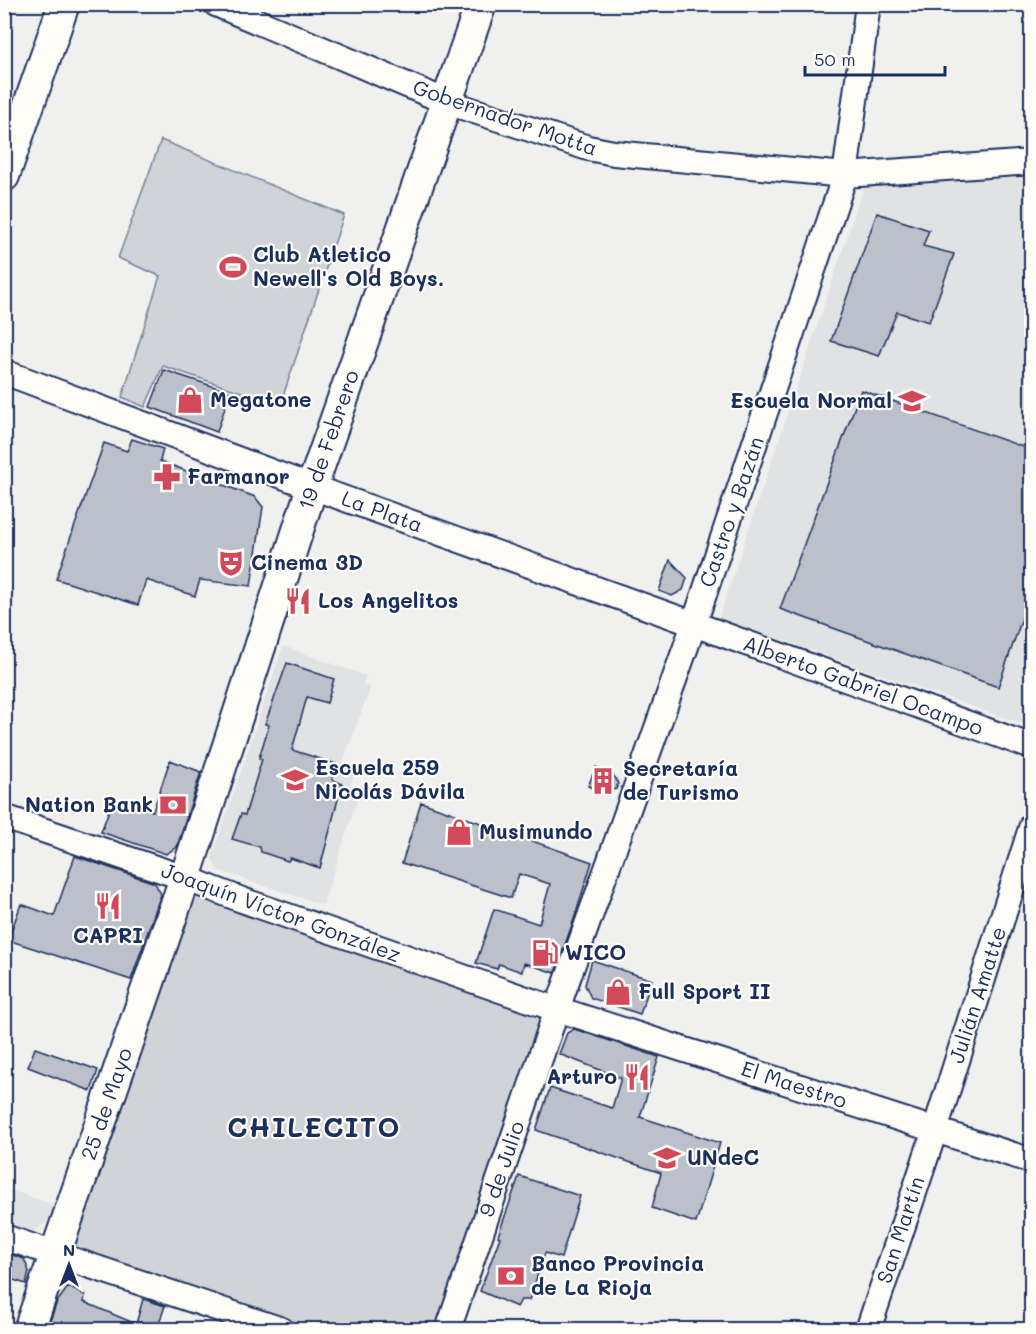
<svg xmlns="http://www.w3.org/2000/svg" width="1036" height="1334" viewBox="0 0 1036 1334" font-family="Mali,sans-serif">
<rect width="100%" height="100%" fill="#f0f0ee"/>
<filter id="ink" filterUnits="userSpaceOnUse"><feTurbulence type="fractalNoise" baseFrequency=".0167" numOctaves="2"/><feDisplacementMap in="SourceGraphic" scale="12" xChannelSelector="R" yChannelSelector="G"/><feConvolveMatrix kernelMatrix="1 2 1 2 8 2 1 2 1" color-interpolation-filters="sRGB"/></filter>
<g filter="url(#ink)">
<!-- built -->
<path fill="#e0e2e3" d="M1031,175v552l-312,-109 146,-435z
M283,646l83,30 -3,9 7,3 -29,80 13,5 -4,14 10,4 -37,114 -106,-35 -5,-13z
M5,1188l49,17 -6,17 -16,10 -27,-9z"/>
<!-- green -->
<path fill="#d0d3d8" stroke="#76819b" stroke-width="1.5" d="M161,140l183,75 -64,190 -117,-39 -18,41 -23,-10 38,-121 -42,-18z
M190,894l357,119 -106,316h-127l-244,-81z"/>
<!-- building -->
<path fill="#bbc0ca" stroke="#1b2f5e" stroke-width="1.5" d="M877,213l52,17 -6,16 31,8 -25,68 -32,-10 -18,44 -48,-15z
M164,370l66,22 -13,40 -67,-25z
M861,390l171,60v140l-34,97 -218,-78z
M132,439l31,10 -3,12 95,36 8,10 -12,79 -51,-6 -5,16 -49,-16 -8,25 -82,-26 48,-136 23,8z
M670,560l17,18 -4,12 -11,6 -13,-5z
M287,663l47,16 -7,24 -20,-6 -15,53 44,14 -4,15 10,5 -22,84 -30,-10 -2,3 -27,-9 -1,-5 -28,-8 9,-25 4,1 17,-56 -3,-1 10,-33 -4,-1z
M170,760l31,12 -24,75 -11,7 -65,-22 12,-33 40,12z
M596,767l16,7 4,5 2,5 -2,5 -12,3 -16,-6z
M421,802l171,60 -18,57 -19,54 -31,-10 -2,9 -23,-8 -2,5 -21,-6 18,-54 45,15 11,-40 -31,-10 -8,24 -109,-35z
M75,856l80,27 6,11 -30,86 -123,-40 13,-36 33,12z
M592,960l60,20 -12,34 -49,-16 -6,-13z
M574,1029l85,28 -19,60 80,26 -24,80 -44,-15 9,-35 -125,-43 14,-42 62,20 9,-30 -62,-24 8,-21z
M35,1048l63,22 -7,21 -63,-24z
M519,1176l61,20 -19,62 -16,-5 -16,47h-8l-4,7 -37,-16 20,-54 -2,-1z
M4,1252l20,7 5,12 -3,13 -22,-7z
M68,1287l17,8 -1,7 52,22 7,-25 22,7 -8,23h-110l10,-27z"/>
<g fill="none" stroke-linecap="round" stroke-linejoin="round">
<defs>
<path id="minor" d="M216,4l231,98 141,46 26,5 231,22 187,-13
M4,372l308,115 382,137 338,123
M4,817l181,61 57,22 290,101 500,160
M4,1237l278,93
M448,1330l109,-321 137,-385 151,-449 23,-171
M868,1330l67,-200 97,-305"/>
<path id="major" d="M4,176l60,-172
M29,1330l156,-452 127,-391 169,-483"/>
</defs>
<!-- minor casing -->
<use href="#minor" stroke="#1b2f5e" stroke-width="28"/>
<!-- major casing -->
<use href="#major" stroke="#1b2f5e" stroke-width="34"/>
<!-- minor -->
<use href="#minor" stroke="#fdfcf7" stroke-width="24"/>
<!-- major -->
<use href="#major" stroke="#fdfcf7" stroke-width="30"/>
</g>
</g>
<!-- icons -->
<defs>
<symbol id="stadium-bare" viewBox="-9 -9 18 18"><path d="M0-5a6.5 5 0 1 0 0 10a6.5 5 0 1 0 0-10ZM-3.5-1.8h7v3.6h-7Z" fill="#d1495b" stroke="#fdfcf7" stroke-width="2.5" paint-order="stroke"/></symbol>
<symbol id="shop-bare" viewBox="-9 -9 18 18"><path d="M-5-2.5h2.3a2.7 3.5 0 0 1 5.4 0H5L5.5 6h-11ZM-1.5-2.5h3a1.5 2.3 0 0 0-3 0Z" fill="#d1495b" stroke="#fdfcf7" stroke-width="2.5" paint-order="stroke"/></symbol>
<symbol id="school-bare" viewBox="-9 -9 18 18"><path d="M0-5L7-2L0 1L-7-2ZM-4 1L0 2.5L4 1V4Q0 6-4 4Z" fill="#d1495b" stroke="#fdfcf7" stroke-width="2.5" paint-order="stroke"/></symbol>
<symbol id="pharmacy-bare" viewBox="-9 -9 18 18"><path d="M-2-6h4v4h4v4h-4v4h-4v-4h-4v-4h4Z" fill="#d1495b" stroke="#fdfcf7" stroke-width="2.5" paint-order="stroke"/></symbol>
<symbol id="theatre-bare" viewBox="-9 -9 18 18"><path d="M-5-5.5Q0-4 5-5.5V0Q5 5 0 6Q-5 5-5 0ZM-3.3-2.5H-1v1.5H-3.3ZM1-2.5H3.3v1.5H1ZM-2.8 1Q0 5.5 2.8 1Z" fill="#d1495b" stroke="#fdfcf7" stroke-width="2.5" paint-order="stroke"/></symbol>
<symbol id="restaurant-bare" viewBox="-9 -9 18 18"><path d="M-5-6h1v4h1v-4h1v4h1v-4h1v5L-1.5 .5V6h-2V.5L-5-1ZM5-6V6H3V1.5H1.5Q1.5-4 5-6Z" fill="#d1495b" stroke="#fdfcf7" stroke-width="2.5" paint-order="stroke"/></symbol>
<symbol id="building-bare" viewBox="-9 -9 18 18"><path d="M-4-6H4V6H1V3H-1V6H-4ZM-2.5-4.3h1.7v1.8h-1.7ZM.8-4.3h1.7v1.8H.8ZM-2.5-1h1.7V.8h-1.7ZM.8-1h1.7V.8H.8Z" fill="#d1495b" stroke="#fdfcf7" stroke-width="2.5" paint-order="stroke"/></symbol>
<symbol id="bank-bare" viewBox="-9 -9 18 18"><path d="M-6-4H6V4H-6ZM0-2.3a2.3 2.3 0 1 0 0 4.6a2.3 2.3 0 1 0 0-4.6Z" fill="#d1495b" stroke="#fdfcf7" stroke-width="2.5" paint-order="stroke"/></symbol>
<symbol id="fuel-bare" viewBox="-9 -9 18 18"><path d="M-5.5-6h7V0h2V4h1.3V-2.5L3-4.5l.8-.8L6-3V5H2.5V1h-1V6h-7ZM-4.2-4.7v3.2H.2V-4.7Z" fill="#d1495b" stroke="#fdfcf7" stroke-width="2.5" paint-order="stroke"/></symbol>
<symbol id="university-bare" viewBox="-9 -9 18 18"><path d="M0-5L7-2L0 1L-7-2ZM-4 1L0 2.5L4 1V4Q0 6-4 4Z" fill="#d1495b" stroke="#fdfcf7" stroke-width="2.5" paint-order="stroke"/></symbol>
</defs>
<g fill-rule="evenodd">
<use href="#stadium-bare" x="214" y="248" width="38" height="38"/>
<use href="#shop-bare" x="171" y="381" width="38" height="38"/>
<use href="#school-bare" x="893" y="382" width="38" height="38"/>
<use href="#pharmacy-bare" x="148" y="458" width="38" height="38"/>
<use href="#theatre-bare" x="212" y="544" width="38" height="38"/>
<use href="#restaurant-bare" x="279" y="582" width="38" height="38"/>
<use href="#school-bare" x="276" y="761" width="38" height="38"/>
<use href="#building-bare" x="584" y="762" width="38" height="38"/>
<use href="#bank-bare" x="154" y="786" width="38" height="38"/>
<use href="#shop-bare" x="440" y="813" width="38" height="38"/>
<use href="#restaurant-bare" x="89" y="887" width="38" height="38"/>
<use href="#fuel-bare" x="526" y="934" width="38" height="38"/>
<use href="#shop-bare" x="599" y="973" width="38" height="38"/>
<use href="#restaurant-bare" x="618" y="1058" width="38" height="38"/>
<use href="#university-bare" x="648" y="1139" width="38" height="38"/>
<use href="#bank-bare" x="492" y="1257" width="38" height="38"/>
</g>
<g text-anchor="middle" stroke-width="4.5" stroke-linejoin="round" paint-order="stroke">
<!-- street labels -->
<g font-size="21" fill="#1b2f5e" stroke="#fdfcf7">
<text transform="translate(505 118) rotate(19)" y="7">Gobernador Motta</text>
<text transform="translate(329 440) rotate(-71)" y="7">19 de Febrero</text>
<text transform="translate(382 512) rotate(20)" y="7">La Plata</text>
<text transform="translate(732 512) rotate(-71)" y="7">Castro y Bazán</text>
<text transform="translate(863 686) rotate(20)" y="7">Alberto Gabriel Ocampo</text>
<text transform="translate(281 913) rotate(20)" y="7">Joaquín Víctor González</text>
<text transform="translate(978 995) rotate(-72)" y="7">Julián Amatte</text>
<text transform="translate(794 1085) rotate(18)" y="7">El Maestro</text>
<text transform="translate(107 1104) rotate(-71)" y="7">25 de Mayo</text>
<text transform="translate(502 1169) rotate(-71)" y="7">9 de Julio</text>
<text transform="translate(901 1230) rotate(-72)" y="7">San Martín</text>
</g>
<!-- poi labels -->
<g font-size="21" font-weight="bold" fill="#1b2f5e" stroke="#fdfcf7" text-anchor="start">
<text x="253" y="262">Club Atletico<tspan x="253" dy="24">Newell's Old Boys.</tspan></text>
<text x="210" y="407">Megatone</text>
<text x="892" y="408" text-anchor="end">Escuela Normal</text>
<text x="187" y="484">Farmanor</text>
<text x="251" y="570">Cinema 3D</text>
<text x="318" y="608">Los Angelitos</text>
<text x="315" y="775">Escuela 259<tspan x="315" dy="24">Nicolás Dávila</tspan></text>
<text x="623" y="776">Secretaría<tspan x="623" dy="24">de Turismo</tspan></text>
<text x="153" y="812" text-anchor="end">Nation Bank</text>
<text x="479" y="839">Musimundo</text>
<text x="108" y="943" text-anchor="middle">CAPRI</text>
<text x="565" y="960">WICO</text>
<text x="638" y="999">Full Sport II</text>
<text x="617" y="1084" text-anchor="end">Arturo</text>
<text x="687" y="1165">UNdeC</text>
<text x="531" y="1271">Banco Provincia<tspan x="531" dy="24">de La Rioja</tspan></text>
</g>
<!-- district labels -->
<g font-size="27" font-weight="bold" letter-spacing="1.5" fill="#1b2f5e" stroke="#fdfcf7">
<text x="314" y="1137">CHILECITO</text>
</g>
</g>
<!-- margin -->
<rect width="1036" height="1334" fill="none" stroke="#fdfcf7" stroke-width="24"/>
<rect x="12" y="12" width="1012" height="1310" fill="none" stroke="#1b2f5e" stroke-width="2" filter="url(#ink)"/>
<!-- north arrow -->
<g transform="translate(69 1265)" stroke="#fdfcf7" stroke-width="4.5" paint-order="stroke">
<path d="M0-4.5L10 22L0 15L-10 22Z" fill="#1b2f5e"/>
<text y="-9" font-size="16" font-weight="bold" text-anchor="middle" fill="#1b2f5e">N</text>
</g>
<!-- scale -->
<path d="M805 66v9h140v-9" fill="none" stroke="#1b2f5e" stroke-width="3"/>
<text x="814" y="66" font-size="18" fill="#1b2f5e" stroke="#fdfcf7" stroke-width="4.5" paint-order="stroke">50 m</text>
</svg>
